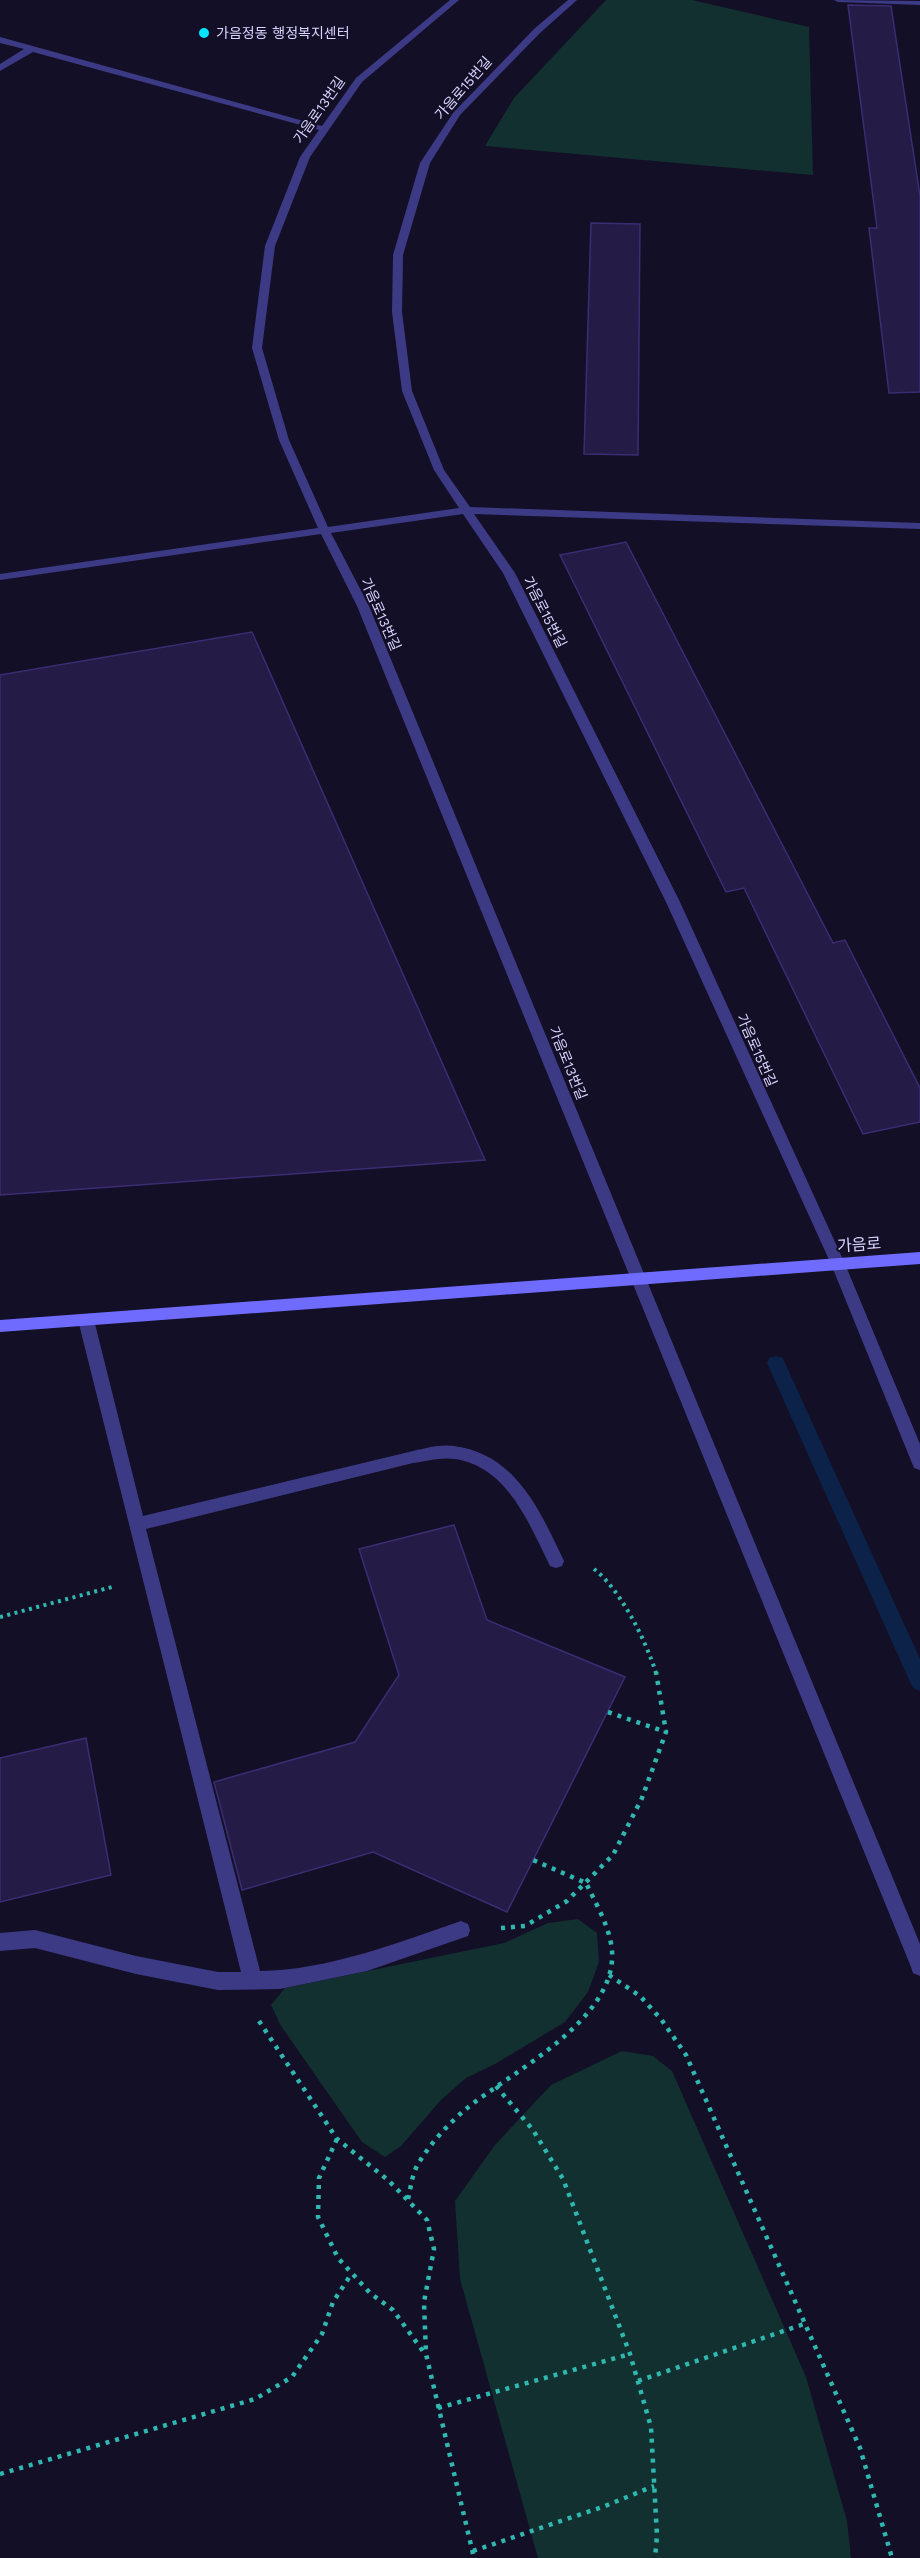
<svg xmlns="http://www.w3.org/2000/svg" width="920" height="2558" viewBox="0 0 920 2558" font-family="'Work Sans','Noto Sans KR',sans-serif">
<rect width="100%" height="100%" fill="#130f26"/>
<!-- green -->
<path fill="#12302f" d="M606,0h86l117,27 4,148 -328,-29 29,-48z
M578,1919l19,14 2,29 -11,30 -23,30 -70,42 -29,14 -25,22 -40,46 -16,11 -23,-15 -81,-116 -10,-21 14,-17 219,-45 44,-20z
M622,2051l31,5 19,15 134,306 41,144 4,37h-313l-78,-279 -5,-78 40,-56 56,-60z"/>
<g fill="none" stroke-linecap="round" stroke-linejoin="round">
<!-- stream -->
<path fill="#0c2248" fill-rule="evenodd" d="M776,1356l7,2 2,5 135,296v32l-7,-3 -3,-6 -143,-319 2,-5z"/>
</g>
<!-- building -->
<path fill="#241b47" stroke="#3b2d73" stroke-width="1.5" d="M848,5l43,1 29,190v196l-31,1 -20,-165h8z
M591,223l49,1 -2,231 -54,-1z
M626,542l207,401 12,-3 75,148v34l-57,12 -119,-246 -18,4 -166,-337z
M252,632l233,528 -485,35v-520z
M454,1525l33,95 138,57 -118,235 -134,-60 -131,38 -28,-108 141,-40 44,-67 -40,-126z
M86,1738l25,137 -111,27v-144z"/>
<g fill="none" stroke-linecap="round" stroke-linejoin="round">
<!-- path-far1 -->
<path stroke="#2fb8b0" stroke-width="4" stroke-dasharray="3 4.5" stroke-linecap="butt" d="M594,1569c27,21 52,72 62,104
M0,1617l112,-30"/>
<!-- path -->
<path stroke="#2fb8b0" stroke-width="4.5" stroke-dasharray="4 6" stroke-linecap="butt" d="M608,1712l58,20
M501,1928l24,-2 42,-25 46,-46 29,-57 24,-66 -10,-60
M609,1975l31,21 21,23 25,36 174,393 32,110
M259,2021l78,118 51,41 39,40 7,29 -10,53 2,52 48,204
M496,2086l37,44 30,49 67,175 21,73 6,109 -2,22
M337,2139l-18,39 -1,39 20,41 32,35 23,17 32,44
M408,2199c3,-12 4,-25 10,-35 12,-20 30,-40 48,-55 45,-37 151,-89 146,-158 -2,-24 -16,-47 -26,-68l-53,-23
M638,2381l166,-57
M438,2408l192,-54
M0,2474l255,-75 37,-22 30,-43 11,-32 19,-29
M473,2551l132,-45 49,-20"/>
<!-- lane -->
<path fill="#3d3a85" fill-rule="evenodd" d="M86,1314l5,2 3,4 49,196 270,-65c13,-3 28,-7 41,-5 62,8 86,65 110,115l-2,5 -6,2 -6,-2c-21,-42 -42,-99 -95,-107 -14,-2 -29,2 -42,4l-267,66 114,442c69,-1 136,-28 201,-50l7,3 2,6 -2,6 -101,35 -87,18 -62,1 -82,-16 -101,-26 -35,3v-18l35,-3 101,26 82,16h23l-163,-652 3,-4z"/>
<!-- street -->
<path fill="#3d3a85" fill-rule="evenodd" d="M450,0h9l-97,82 -52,75 -35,89 -13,102 27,92 39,87 131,-19 -25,-38 -32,-79 -10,-79 1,-57 27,-92 33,-50 81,-84 34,-29h9l-37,33 -80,82 -30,48 -27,92 -1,57 10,79 32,79 26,37 450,16v6l-446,-15 41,59 165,329 165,362 75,180v26l-6,-2 -2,-5 -81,-199 -165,-362 -163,-329 -40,-59 -132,19 38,73 551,1338v32l-7,-3 -2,-6 -554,-1361 -36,-72 -321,46v-6l318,-46 -39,-88 -27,-92 13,-102 35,-89 19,-27 -286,-78 -33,19v-7l24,-15 -24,-6v-6l322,89 34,-48z
M834,0l86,1v4l-82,-3z"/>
<!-- secondary -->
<path fill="#6f6bff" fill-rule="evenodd" d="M920,1252v12l-920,68v-12z"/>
</g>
<!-- markers -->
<circle fill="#00e5ff" stroke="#130f26" stroke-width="2" cx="204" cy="33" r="6"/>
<g text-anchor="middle" stroke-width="4.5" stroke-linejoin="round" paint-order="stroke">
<!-- far-poi labels -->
<g font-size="14" fill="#d9d4ff" stroke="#130f26" text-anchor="start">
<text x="216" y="38">가음정동 행정복지센터</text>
</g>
<!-- far-street labels -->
<g font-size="14" fill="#d9d4ff" stroke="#130f26">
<text transform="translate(463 88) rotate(-49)" y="5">가음로15번길</text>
<text transform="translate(319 110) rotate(-55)" y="5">가음로13번길</text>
<text transform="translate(545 612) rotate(63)" y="5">가음로15번길</text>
<text transform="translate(381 614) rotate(66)" y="5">가음로13번길</text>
<text transform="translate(757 1050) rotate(66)" y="5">가음로15번길</text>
<text transform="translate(568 1063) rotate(68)" y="5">가음로13번길</text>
</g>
<!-- street labels -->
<g font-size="16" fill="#d9d4ff" stroke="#130f26">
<text transform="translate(859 1244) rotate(-4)" y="6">가음로</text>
</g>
</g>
</svg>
